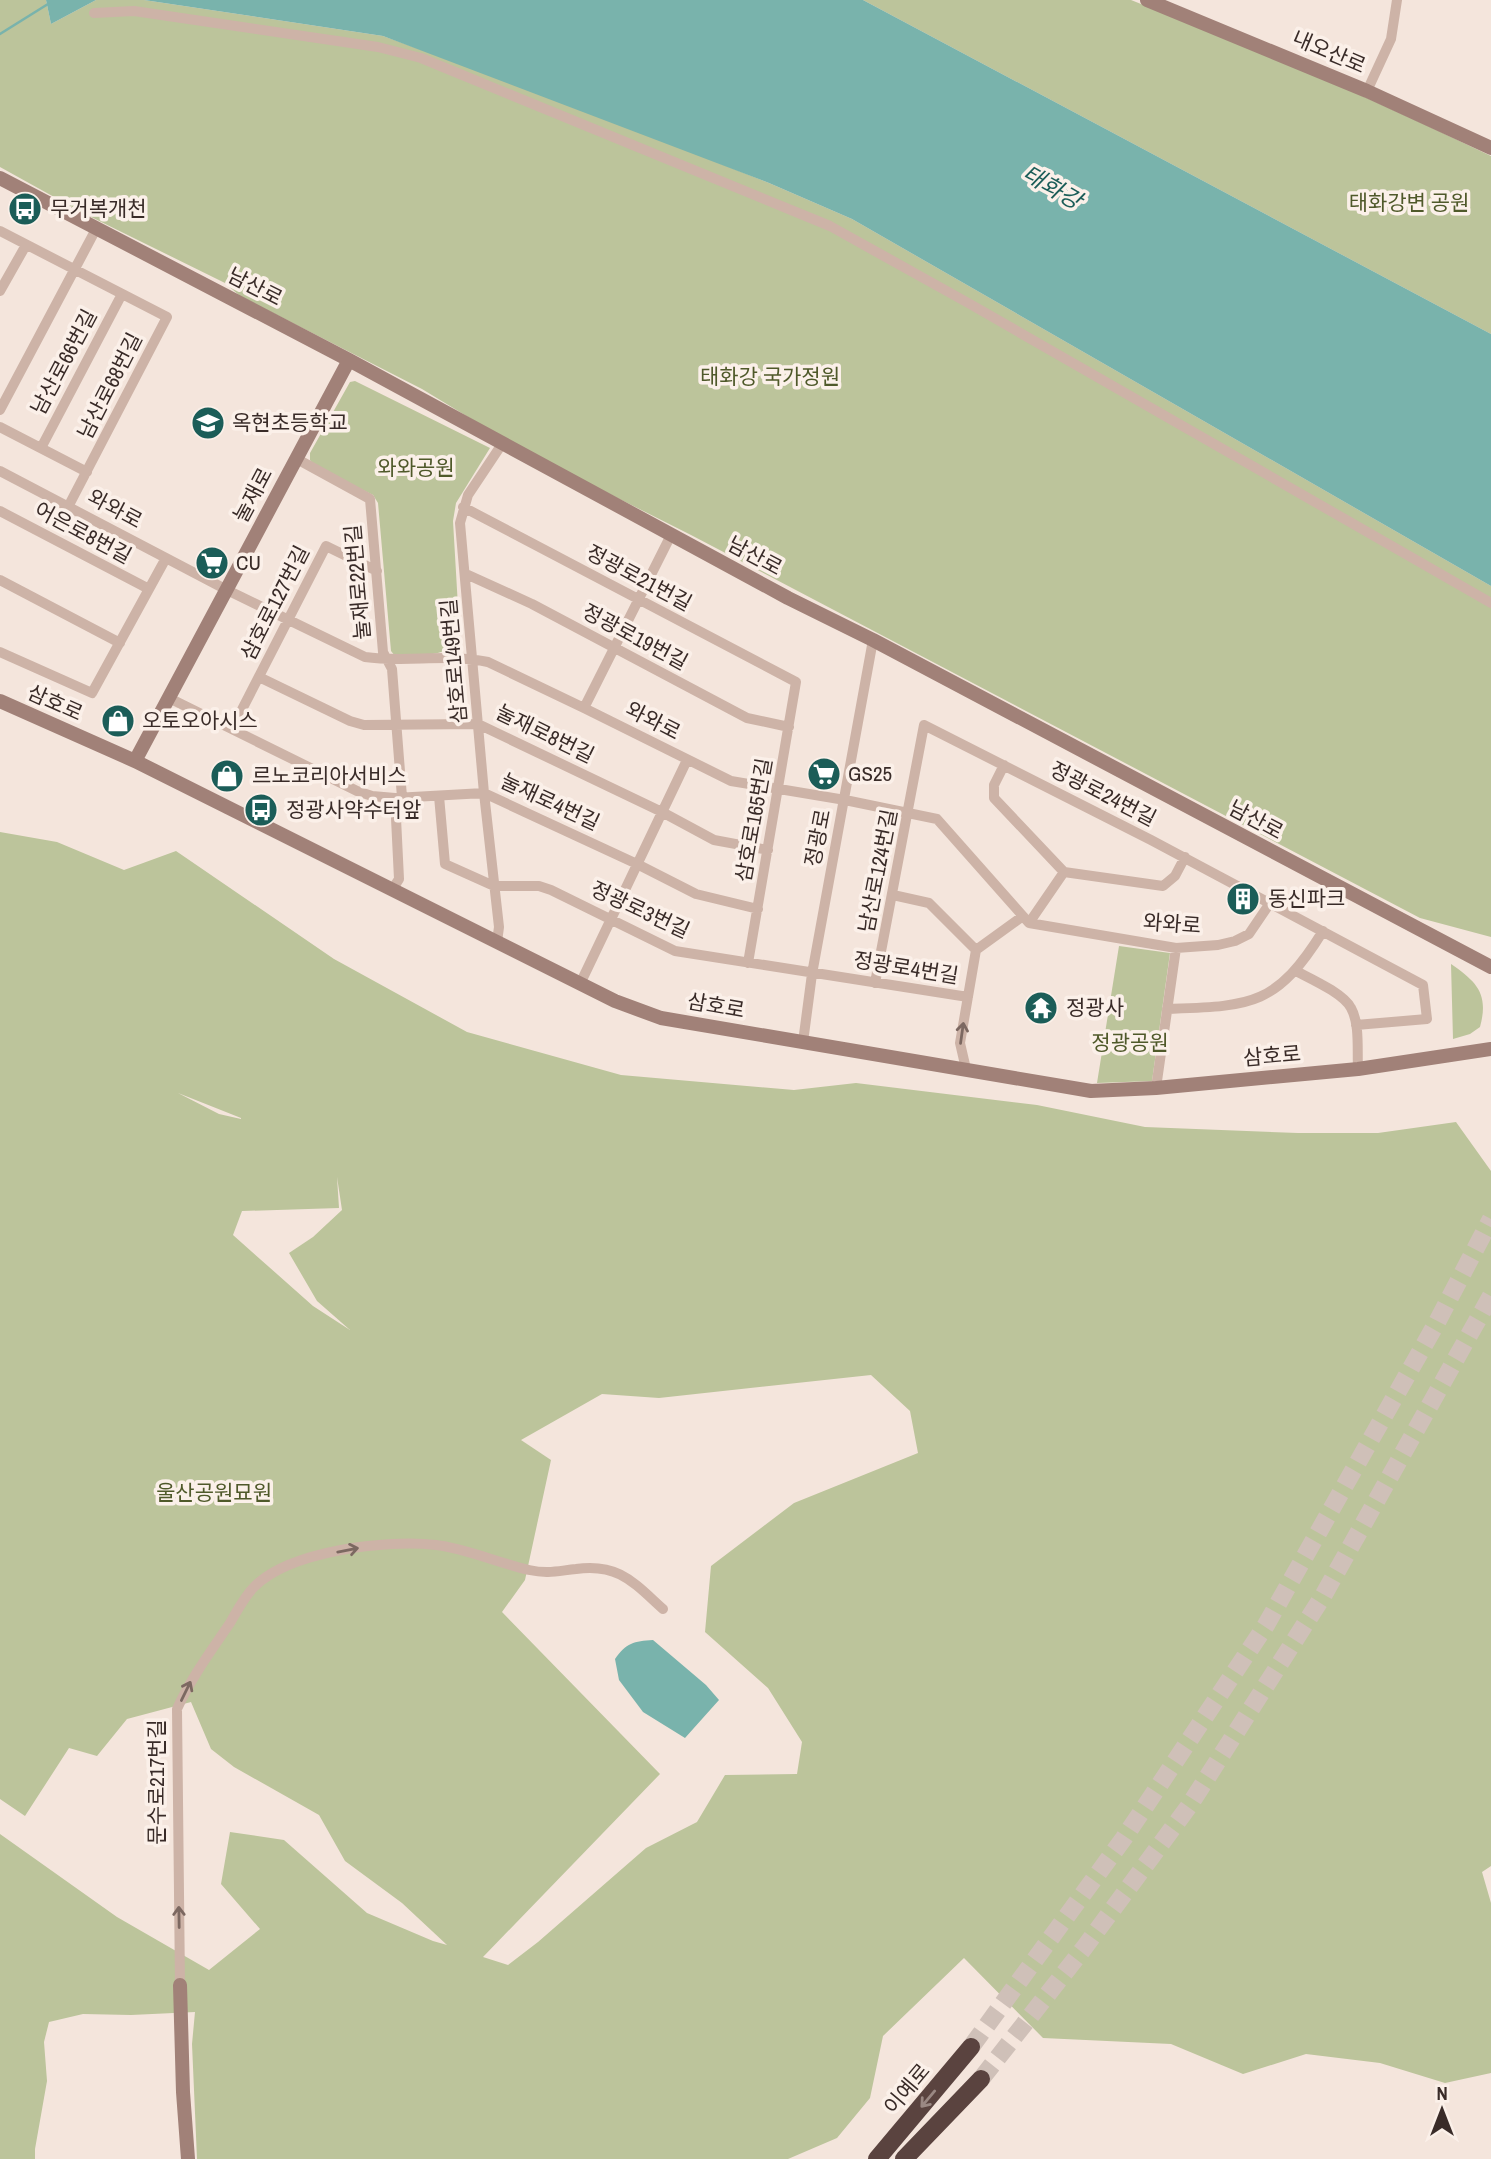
<svg xmlns="http://www.w3.org/2000/svg" width="1491" height="2159" viewBox="0 0 1491 2159" font-family="'Archivo Narrow','Noto Sans KR',sans-serif">
<rect width="100%" height="100%" fill="#f4e5dc"/>
<!-- green -->
<path fill="#bcc49b" fill-rule="evenodd" d="M0,0h46l5,24 45,-24h48l239,36 178,64 208,83 83,36 639,367v351l-71,-19 -729,-383 -135,-68 -78,-44 -56,-34 -182,-93 -15,-13 -142,-70 -83,-46z
M863,0h268l168,67 129,59 63,30v178z
M355,381l135,67 -34,55 -3,18 7,120c-18,17 -41,14 -65,15l-4,-5 -13,-148 -5,-8 -59,-29 -4,-6v-7l40,-71z
M0,832l57,10 67,28 52,-19 158,108 133,73 154,43 173,15 62,-7 181,22 108,22 153,6h80l78,-11 35,49v695l-9,6 9,31v170l-46,10 -65,-20 -74,-9 -63,20 -72,-30 -128,-6 -79,-80 -81,78 -13,62 -33,40 -49,21h-591l-5,-115 3,-32 -64,3 -48,-1 -34,8 -5,20 3,39 -12,68v10h-35v-325l117,83 92,53 51,-41 -39,-45 9,-52 54,8 83,73 66,28 14,4 -45,-42 -57,-42 -26,-46 -85,-48 -23,-18 -20,-47 -64,17 -30,37 -28,-8 -44,68 -25,-17zM178,1093l63,25v1l-22,-5zM337,1177l5,33 -29,27 -24,16 28,48 33,29 -37,-24 -80,-71 9,-24 97,-3zM871,1375l39,36 8,42 -124,50 -83,63 -6,66 63,56 34,54 -5,32 -72,1 -28,47 -51,26 -108,94 -30,23 -25,-8 177,-183 -158,-162 23,-32 26,-120 -30,-20 81,-46 57,4z
M1119,946l51,7 -18,128 -55,2z
M1451,964c26,18 38,30 29,63l-10,7 -17,5z"/>
<!-- water -->
<path fill="#79b3ac" d="M46,0h50l-45,24z
M144,0h719l628,334v252l-639,-367 -83,-36 -386,-147z
M653,1640l53,45 13,15 -34,38 -42,-26 -24,-32 -4,-21c11,-16 19,-18 38,-19z"/>
<g fill="none" stroke-linecap="round" stroke-linejoin="round">
<!-- stream -->
<path stroke="#79b3ac" stroke-width="2.5" d="M0,34l48,-30"/>
<!-- highway-tunnel -->
<path stroke="#cfc0b8" stroke-width="18" stroke-dasharray="18 9" stroke-linecap="butt" d="M971,2047l153,-209 142,-213 170,-301 55,-105
M981,2079l103,-131 105,-142 134,-210 168,-300"/>
<!-- street -->
<path stroke="#cdb3a7" stroke-width="10" d="M94,13l40,-2 244,36 43,11 409,168 140,78 521,299
M1367,91l24,-52 6,-39
M0,231l167,86 -99,190
M0,291l26,-46
M0,410l96,-181
M0,427l87,45
M41,448l81,-154
M297,459l73,40 13,153 9,17 10,128
M0,471l227,119 138,67c41,6 83,-4 123,5l96,46 147,73 114,19 92,19 92,104 147,25 42,-3 17,-4 14,-7 21,-31
M463,507l333,175 -48,281
M0,511l149,78
M466,574l66,30 215,114 42,9
M0,580l120,63
M0,652l92,41 74,-135
M259,677l91,44 14,4 114,-1 184,88 52,28 54,10
M169,698l188,93 15,5 23,2 89,-5 153,71 59,30 62,15
M584,708l87,-173
M232,729l94,-183 51,25
M1004,765l-10,20v13l70,74 99,14 12,-10 10,-19
M439,796l6,68 49,22h45l12,4 124,61 293,46
M392,890l7,-11 -4,-81
M893,895l36,8 47,47 -16,93 6,26
M1029,923l35,-51
M497,942l2,-15 -15,-134 -24,-270 8,-28 34,-51
M976,950l47,-34
M1296,971c15,8 47,22 55,37 9,16 6,42 7,61
M875,983l49,-258 227,115 272,145 4,34 -71,6
M580,984l107,-224
M1167,1009c83,-3 109,-2 156,-78
M803,1042l9,-68 61,-334
M1156,1088l20,-140
M180,1985l-3,-276c14,-31 34,-58 53,-86 7,-12 14,-26 24,-36 35,-36 133,-48 182,-42 28,3 63,18 93,25 19,4 28,1 47,-1 43,-6 58,14 87,40"/>
<!-- secondary -->
<path stroke="#a18178" stroke-width="14" d="M1147,0l220,91 124,57
M0,178l349,182 439,238 85,42 618,327
M0,701l135,60 480,240 46,17 430,73 65,-3 202,-19 133,-20
M135,761l214,-401
M180,1985l3,107 5,67"/>
<!-- highway -->
<path stroke="#5a433f" stroke-width="18" d="M877,2159l94,-112
M904,2159l77,-80"/>
</g>
<!-- one-way arrows -->
<defs><path id="oneway-shaft" d="M-6 0H5M1.5-3L5.5 0L1.5 3" fill="none" stroke-width="1.6" stroke-linecap="round" stroke-linejoin="round" transform="scale(1.75)"/></defs>
<g stroke="#7c6861">
<use href="#oneway-shaft" transform="translate(962 1033) rotate(-82)"/>
<use href="#oneway-shaft" transform="translate(348 1550) rotate(-11)"/>
<use href="#oneway-shaft" transform="translate(186 1691) rotate(-64)"/>
<use href="#oneway-shaft" transform="translate(179 1917) rotate(-91)"/>
</g>
<use stroke="#9a8883" href="#oneway-shaft" transform="translate(928 2099) rotate(130)"/>
<!-- icons -->
<defs>
<symbol id="bus-disc" viewBox="-11 -11 22 22"><circle r="9.5" fill="#1b5d58" stroke="#fbf0e9"/><path d="M-5-6H5V4H4V6H2V4H-2V6H-4V4H-5ZM-3.5-4V0h7V-4ZM-3.5 1.2v1.5H-2V1.2ZM2 1.2v1.5H3.5V1.2Z" fill="#fff"/></symbol>
<symbol id="school-disc" viewBox="-11 -11 22 22"><circle r="9.5" fill="#1b5d58" stroke="#fbf0e9"/><path d="M0-5L7-2L0 1L-7-2ZM-4 1L0 2.5L4 1V4Q0 6-4 4Z" fill="#fff"/></symbol>
<symbol id="supermarket-disc" viewBox="-11 -11 22 22"><circle r="9.5" fill="#1b5d58" stroke="#fbf0e9"/><path d="M-6-5.5h2.5l.6 2H6L4.5 2H-2.5L-4.4-4H-6ZM-1.5 3.2a1.3 1.3 0 1 0 .1 0ZM3 3.2a1.3 1.3 0 1 0 .1 0Z" fill="#fff"/></symbol>
<symbol id="shop-disc" viewBox="-11 -11 22 22"><circle r="9.5" fill="#1b5d58" stroke="#fbf0e9"/><path d="M-5-2.5h2.3a2.7 3.5 0 0 1 5.4 0H5L5.5 6h-11ZM-1.5-2.5h3a1.5 2.3 0 0 0-3 0Z" fill="#fff"/></symbol>
<symbol id="building-disc" viewBox="-11 -11 22 22"><circle r="9.5" fill="#1b5d58" stroke="#fbf0e9"/><path d="M-4-6H4V6H1V3H-1V6H-4ZM-2.5-4.3h1.7v1.8h-1.7ZM.8-4.3h1.7v1.8H.8ZM-2.5-1h1.7V.8h-1.7ZM.8-1h1.7V.8H.8Z" fill="#fff"/></symbol>
<symbol id="temple-disc" viewBox="-11 -11 22 22"><circle r="9.5" fill="#1b5d58" stroke="#fbf0e9"/><path d="M0-6L5-2H3V0L6.5 2.5H4V6H1.5V3h-3V6H-4V2.5H-6.5L-3 0V-2H-5Z" fill="#fff"/></symbol>
</defs>
<g fill-rule="evenodd">
<use href="#bus-disc" x="6" y="190" width="38" height="38"/>
<use href="#school-disc" x="189" y="404" width="38" height="38"/>
<use href="#supermarket-disc" x="193" y="544" width="38" height="38"/>
<use href="#shop-disc" x="99" y="702" width="38" height="38"/>
<use href="#supermarket-disc" x="805" y="755" width="38" height="38"/>
<use href="#shop-disc" x="208" y="757" width="38" height="38"/>
<use href="#bus-disc" x="242" y="791" width="38" height="38"/>
<use href="#building-disc" x="1224" y="880" width="38" height="38"/>
<use href="#temple-disc" x="1022" y="989" width="38" height="38"/>
</g>
<g text-anchor="middle" stroke-width="7" stroke-linejoin="round" paint-order="stroke">
<!-- street labels -->
<g font-size="21" fill="#392b28" stroke="#fbf0e9">
<text transform="translate(1329 52) rotate(23)" y="7">내오산로</text>
<text transform="translate(255 287) rotate(27)" y="7">남산로</text>
<text transform="translate(64 362) rotate(-62)" y="7">남산로66번길</text>
<text transform="translate(110 386) rotate(-63)" y="7">남산로68번길</text>
<text transform="translate(253 495) rotate(-62)" y="7">눌재로</text>
<text transform="translate(115 509) rotate(28)" y="7">와와로</text>
<text transform="translate(83 533) rotate(28)" y="7">어은로8번길</text>
<text transform="translate(755 556) rotate(28)" y="7">남산로</text>
<text transform="translate(639 578) rotate(28)" y="7">정광로21번길</text>
<text transform="translate(358 582) rotate(-95)" y="7">눌재로22번길</text>
<text transform="translate(275 603) rotate(-63)" y="7">삼호로127번길</text>
<text transform="translate(635 637) rotate(28)" y="7">정광로19번길</text>
<text transform="translate(454 661) rotate(-95)" y="7">삼호로149번길</text>
<text transform="translate(55 703) rotate(24)" y="7">삼호로</text>
<text transform="translate(653 721) rotate(27)" y="7">와와로</text>
<text transform="translate(545 734) rotate(26)" y="7">눌재로8번길</text>
<text transform="translate(1103 794) rotate(27)" y="7">정광로24번길</text>
<text transform="translate(550 802) rotate(25)" y="7">눌재로4번길</text>
<text transform="translate(754 820) rotate(-80)" y="7">삼호로165번길</text>
<text transform="translate(1256 820) rotate(28)" y="7">남산로</text>
<text transform="translate(818 838) rotate(-79)" y="7">정광로</text>
<text transform="translate(878 871) rotate(-79)" y="7">남산로124번길</text>
<text transform="translate(640 910) rotate(25)" y="7">정광로3번길</text>
<text transform="translate(1172 924) rotate(4)" y="7">와와로</text>
<text transform="translate(906 968) rotate(9)" y="7">정광로4번길</text>
<text transform="translate(716 1006) rotate(10)" y="7">삼호로</text>
<text transform="translate(1272 1056) rotate(-5)" y="7">삼호로</text>
<text transform="translate(157 1782) rotate(-90)" y="7">문수로217번길</text>
<text transform="translate(907 2089) rotate(-50)" y="7">이예로</text>
</g>
<!-- park labels -->
<g font-size="21" fill="#4f592a" stroke="#fbf0e9">
<text x="1409" y="210">태화강변 공원</text>
<text x="770" y="384">태화강 국가정원</text>
<text x="416" y="475">와와공원</text>
<text x="1130" y="1050">정광공원</text>
<text x="214" y="1500">울산공원묘원</text>
</g>
<!-- poi labels -->
<g font-size="21" fill="#392b28" stroke="#fbf0e9" text-anchor="start">
<text x="50" y="216">무거복개천</text>
<text x="232" y="430">옥현초등학교</text>
<text x="236" y="570">CU</text>
<text x="142" y="728">오토오아시스</text>
<text x="848" y="781">GS25</text>
<text x="252" y="783">르노코리아서비스</text>
<text x="286" y="817">정광사약수터앞</text>
<text x="1268" y="906">동신파크</text>
<text x="1066" y="1015">정광사</text>
</g>
<!-- water labels -->
<g font-size="23" font-style="italic" fill="#1b5d58" stroke="#fbf0e9">
<text transform="translate(1052 187) rotate(30)" y="8">태화강</text>
</g>
</g>
<!-- north arrow -->
<g transform="translate(1442 2110)" stroke="#fbf0e9" stroke-width="5" paint-order="stroke">
<path d="M0-5L12 26L0 18L-12 26Z" fill="#392b28"/>
<text y="-10" font-size="19" font-weight="bold" text-anchor="middle" fill="#392b28">N</text>
</g>
</svg>
